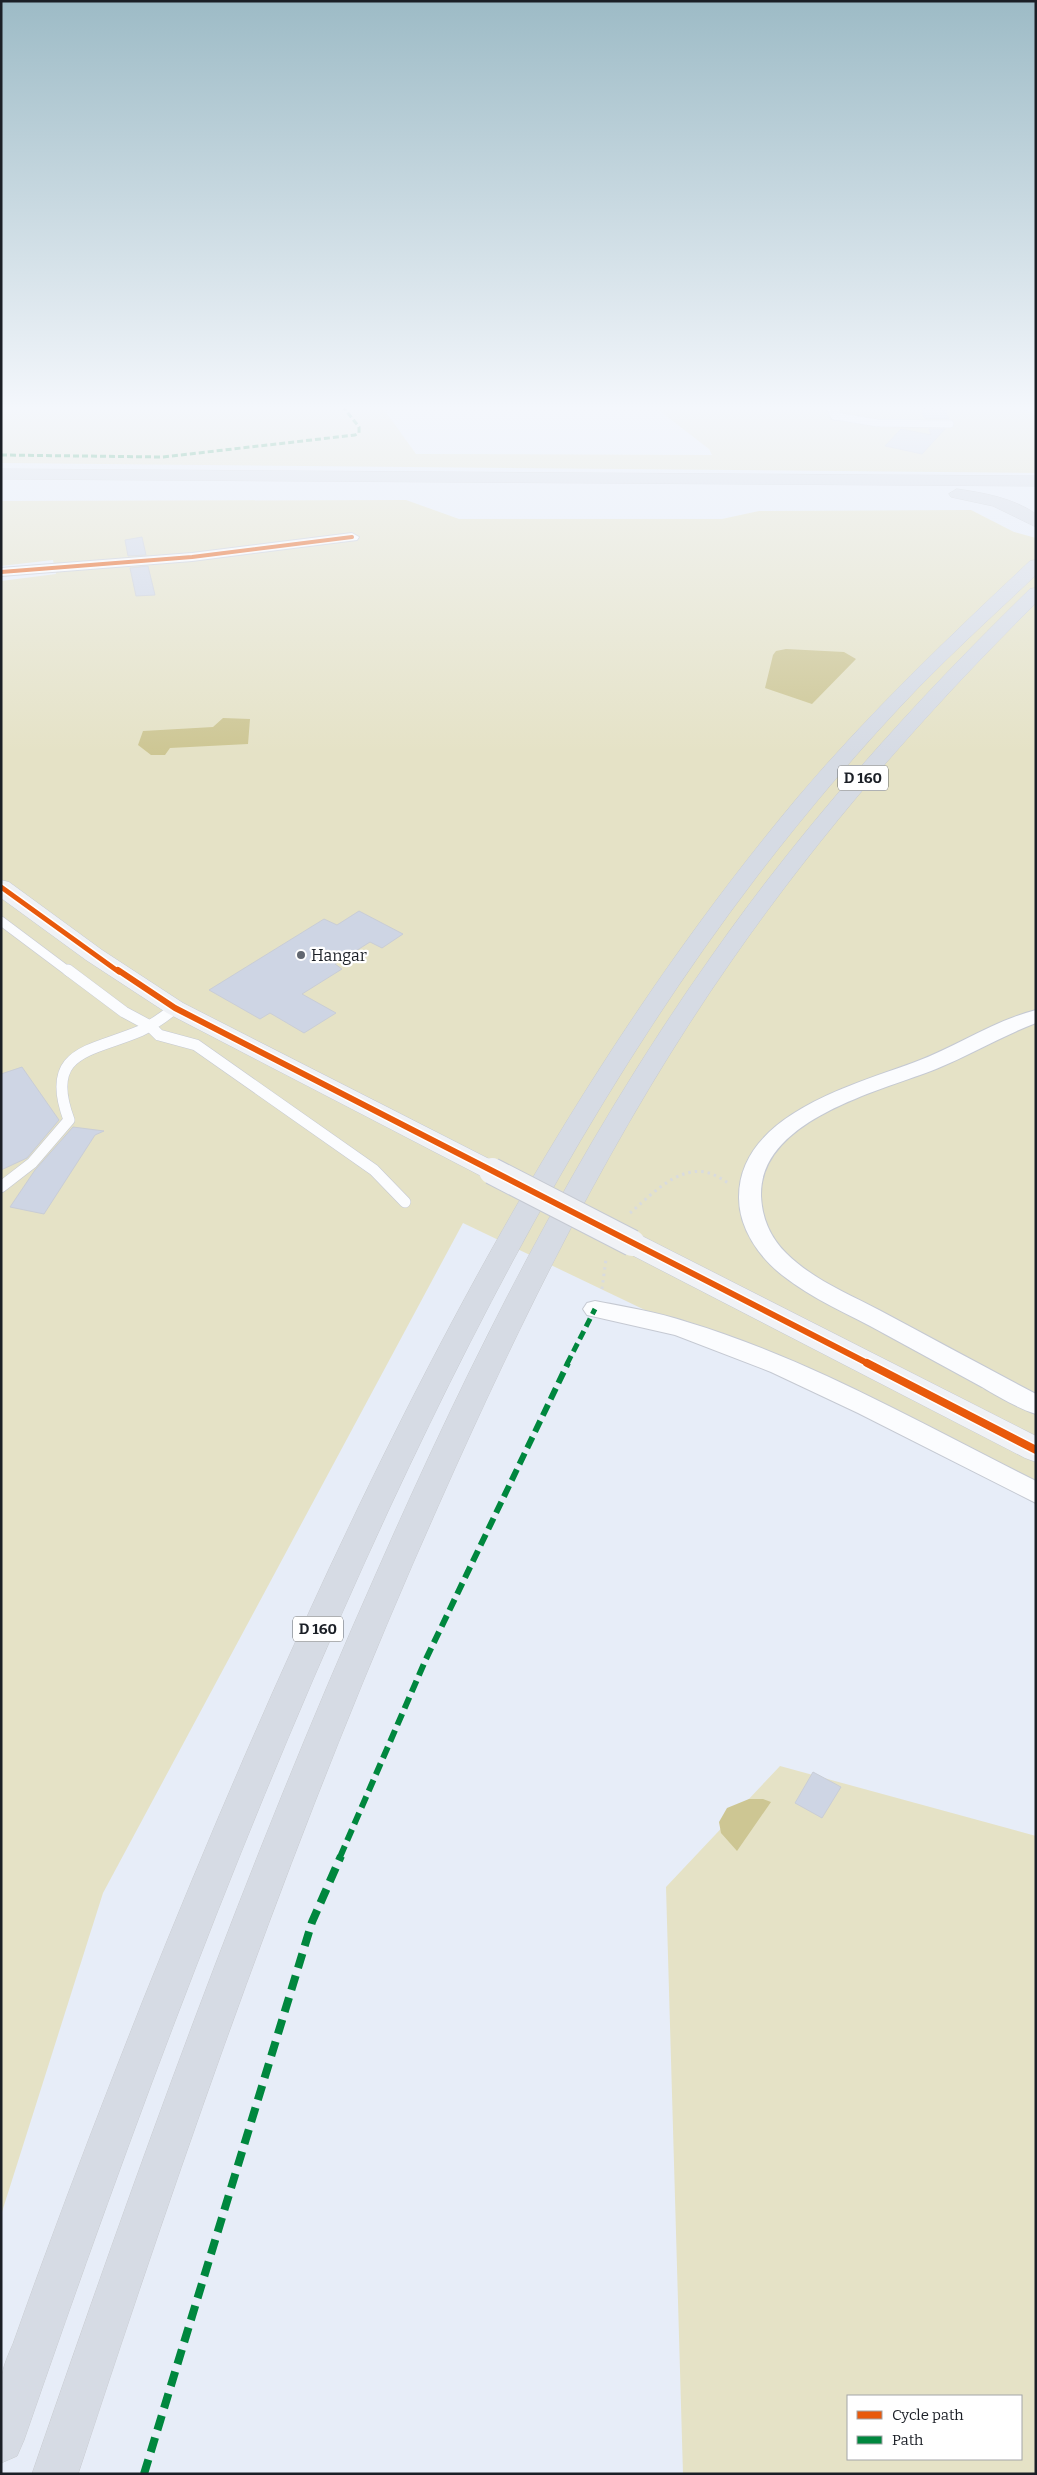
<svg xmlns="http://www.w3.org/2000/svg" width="1037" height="2475" viewBox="0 0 1037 2475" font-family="Bitter,serif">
<rect width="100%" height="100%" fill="#e7edf8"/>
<!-- green -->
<path fill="#e5e2c6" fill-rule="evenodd" d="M1,408h382l33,46 296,1 -3,-6 -53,-41h380v65l-1035,-10z
M406,500l53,19h263l37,-8 212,-1 43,22 22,6v959l-573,-274 -360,670 -102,322v-1634l55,-7 -3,-14 -52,6v-65z
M780,1766l256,70v638h-353l-17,-587zM848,2396h173v63h-173z"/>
<!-- water -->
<path fill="#cdc693" d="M786,649l58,3 12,7 -44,45 -47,-16 8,-33 3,-4z
M223,718l27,1 -2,25 -78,4 -5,7h-14l-13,-10 5,-14 70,-4z
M749,1799h14l8,3 -34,49 -16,-18 -2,-11 8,-14z"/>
<!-- building -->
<path fill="#ced5e4" stroke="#c9cdd6" d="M921,408h23l5,11 -25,-1z
M901,429l30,6 -2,-6h16l-23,25 -37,-8z
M142,537l4,18 -18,1 -3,-16z
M148,566l7,29 -19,1 -6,-28z
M359,911l44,23 -21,14 -12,-6 -35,22 7,5 -40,25 34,19 -32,20 -34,-20 -10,6 -51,-29 115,-71 13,6z
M22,1067l37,53 -32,38 -26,12v-96z
M73,1127l31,4 -9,4 -51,79 -34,-7 25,-37z
M813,1772l28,15 -19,31 -27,-15z"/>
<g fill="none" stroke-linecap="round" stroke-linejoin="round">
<defs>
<path id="lane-far2" d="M836,416l41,7 73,1"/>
<path id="lane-far1" d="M1,921l68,51"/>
<path id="lane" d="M68,970l56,42 26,14 9,9 37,10 178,125 31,32
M1,1187l31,-24 37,-43c-26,-70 22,-68 71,-89 13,-6 24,-14 35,-23"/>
<path id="street" d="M827,408h12l3,8 -6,4 -4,-1z
M1024,408h12v8z
M352,533l7,4 -2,3 -165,21 -191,15v-8l191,-15z
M1036,1010v13c-34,13 -66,32 -100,46 -55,22 -177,50 -175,127 1,22 9,41 25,57 26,26 61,40 93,57 52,28 104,56 157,84v20c-19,-6 -37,-17 -54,-27 -33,-18 -66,-36 -99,-54 -34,-19 -71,-34 -101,-58 -23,-18 -43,-47 -43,-77 -1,-83 114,-113 176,-136 41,-15 78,-41 121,-52z
M595,1301c31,6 62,11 92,21 123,37 235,102 349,159v22l-178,-90 -87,-41 -96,-37 -88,-20 -4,-6 4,-6z"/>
<path id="secondary" d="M1,880l8,2 93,68 81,53 318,162 4,6 -4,6 -9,3 -9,-3 -316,-164 -81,-53 -85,-62z
M632,1233l10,3 394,200v26l-11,-4 -403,-208 -4,-7 4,-7z"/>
<path id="highway" d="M1,469l1035,7v10l-1035,-7z
M957,489c27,4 56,9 79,25v13l-43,-21 -42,-9 -2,-3z
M1036,560v15c-39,37 -79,73 -117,112 -57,59 -111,123 -161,188 -148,194 -265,411 -368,632 -141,304 -257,617 -366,933l-7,16 -16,7c0,-25 -1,-66 1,-88 2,-11 7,-22 11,-31 10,-28 20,-56 30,-83 32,-87 65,-172 99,-258 67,-167 138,-333 216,-495 121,-251 260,-496 440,-711 72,-85 151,-160 232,-236z
M1036,588v15c-111,110 -215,229 -304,357 -118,169 -210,357 -293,544 -141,316 -253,642 -361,970h-46c105,-304 213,-606 344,-900 94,-214 200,-426 335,-617 93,-133 203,-255 319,-368z"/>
</defs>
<!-- lane-far2 casing -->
<use href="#lane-far2" stroke="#c5c9d2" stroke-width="8"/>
<!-- lane-far1 casing -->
<use href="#lane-far1" stroke="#c5c9d2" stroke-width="10"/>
<!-- lane casing -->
<use href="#lane" stroke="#c5c9d2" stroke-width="12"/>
<!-- street casing -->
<use href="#street" stroke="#c5c9d2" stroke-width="2"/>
<!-- secondary casing -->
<use href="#secondary" stroke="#c5c9d2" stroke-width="1"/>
<!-- highway casing -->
<use href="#highway" stroke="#c9ccd1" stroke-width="1"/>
<!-- path -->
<path stroke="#d9dbde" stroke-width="3" stroke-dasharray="2.5 4" stroke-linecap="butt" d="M630,1213c20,-17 49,-49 79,-40 7,2 14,7 21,11
M602,1289l4,-30"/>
<!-- lane-far2 -->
<use href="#lane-far2" stroke="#fbfcfe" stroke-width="7"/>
<!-- lane-far1 -->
<use href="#lane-far1" stroke="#fbfcfe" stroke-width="9"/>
<!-- lane -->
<use href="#lane" stroke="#fbfcfe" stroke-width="11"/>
<!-- street -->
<use href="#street" fill="#fbfcfe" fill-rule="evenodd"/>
<!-- secondary -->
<use href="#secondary" fill="#f0f2f6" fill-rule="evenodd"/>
<!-- highway -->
<use href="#highway" fill="#d6dbe4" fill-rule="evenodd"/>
<defs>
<path id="secondary-bridge" d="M492,1171l140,72"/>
</defs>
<!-- secondary-bridge casing -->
<use href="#secondary-bridge" stroke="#c5c9d2" stroke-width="28" stroke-linecap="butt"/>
<!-- secondary-bridge -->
<use href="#secondary-bridge" stroke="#f0f2f6" stroke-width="26"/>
<!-- quiet-far3 -->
<path stroke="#00873e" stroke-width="3" stroke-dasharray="6 3" stroke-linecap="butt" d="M1,455l162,2 192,-22 4,-2v-6l-15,-19"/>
<!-- quiet-far2 -->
<path stroke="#00873e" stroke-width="5" stroke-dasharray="9 5" stroke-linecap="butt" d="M567,1364l28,-55"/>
<!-- quiet-far1 -->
<path stroke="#00873e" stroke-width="6" stroke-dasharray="12 6" stroke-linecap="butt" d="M340,1857l86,-198 142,-296"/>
<!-- quiet -->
<path stroke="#00873e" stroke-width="8" stroke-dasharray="15 8" stroke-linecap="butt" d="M144,2474l168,-552 29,-66"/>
<defs>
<path id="cycleway-far3" d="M1,572l191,-15 160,-20"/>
<path id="cycleway-far2" d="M1,887l118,85"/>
<path id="cycleway-far1" d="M118,970l57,38 694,356"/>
<path id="cycleway" d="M867,1363l169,87"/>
</defs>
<!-- cycleway-far3 casing -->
<use href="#cycleway-far3" stroke="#fff" stroke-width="5.5"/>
<!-- cycleway-far2 casing -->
<use href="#cycleway-far2" stroke="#fff" stroke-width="8"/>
<!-- cycleway-far1 casing -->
<use href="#cycleway-far1" stroke="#fff" stroke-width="9"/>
<!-- cycleway casing -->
<use href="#cycleway" stroke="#fff" stroke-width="11"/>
<!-- cycleway-far3 -->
<use href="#cycleway-far3" stroke="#e8590c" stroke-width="4"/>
<!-- cycleway-far2 -->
<use href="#cycleway-far2" stroke="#e8590c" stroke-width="5"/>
<!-- cycleway-far1 -->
<use href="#cycleway-far1" stroke="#e8590c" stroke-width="6"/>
<!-- cycleway -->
<use href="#cycleway" stroke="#e8590c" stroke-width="8"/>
</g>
<!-- sky -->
<linearGradient id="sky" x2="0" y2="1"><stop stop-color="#9dbbc6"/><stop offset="0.54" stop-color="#f4f7fc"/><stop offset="1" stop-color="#f4f7fc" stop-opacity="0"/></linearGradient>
<rect width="1037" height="755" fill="url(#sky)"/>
<!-- markers -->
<circle fill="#626770" stroke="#fff" stroke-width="2" cx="301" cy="955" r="5"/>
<g text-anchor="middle" stroke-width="4.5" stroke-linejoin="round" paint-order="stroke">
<!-- shield labels -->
<g fill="#fff" stroke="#5f6267" stroke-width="1">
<rect x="838" y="765.5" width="50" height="25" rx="4"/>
<rect x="293" y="1616.5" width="50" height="25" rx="4"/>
</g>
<g font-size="15" font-weight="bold" fill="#1b1f26">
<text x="863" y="783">D 160</text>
<text x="318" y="1634">D 160</text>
</g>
<!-- poi labels -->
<g font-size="16" fill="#1b1f26" stroke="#fff" text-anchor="start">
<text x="311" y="961">Hangar</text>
</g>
</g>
<!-- border -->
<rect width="1037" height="2475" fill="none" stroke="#1b1f26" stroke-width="5"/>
<!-- legend -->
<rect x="847" y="2395" width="175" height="65" fill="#ffffff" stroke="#a4a5a8"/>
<rect x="857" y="2411" width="25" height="8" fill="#e8590c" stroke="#a4a5a8"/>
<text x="892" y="2420" font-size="15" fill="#1b1f26">Cycle path</text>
<rect x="857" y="2436" width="25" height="8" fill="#00873e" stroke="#a4a5a8"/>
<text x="892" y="2445" font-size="15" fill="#1b1f26">Path</text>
</svg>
